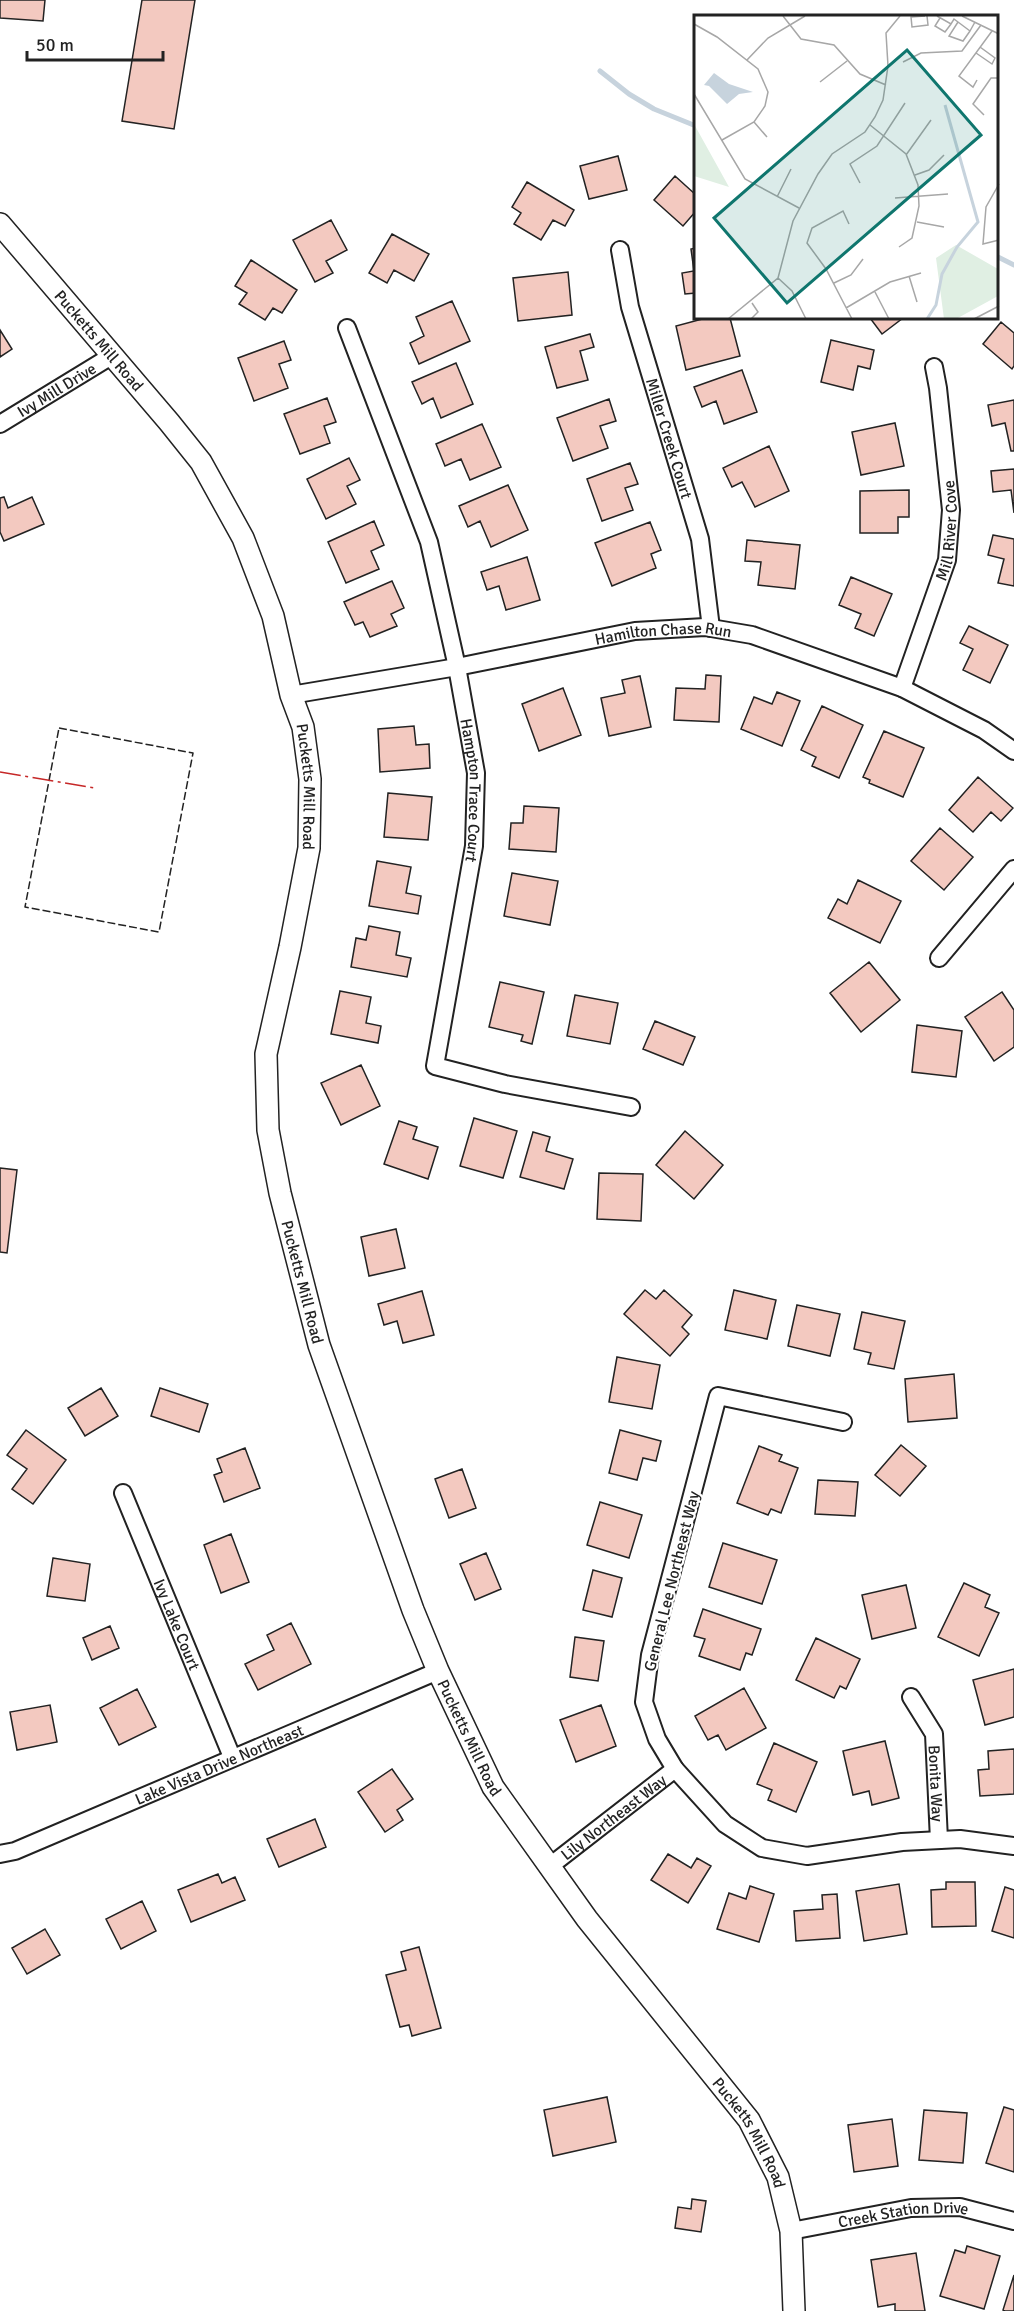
<svg xmlns="http://www.w3.org/2000/svg" width="1014" height="2311" viewBox="0 0 1014 2311" font-family="Signika,sans-serif">
<rect width="100%" height="100%" fill="#fff"/>
<g fill="none" stroke-linecap="round" stroke-linejoin="round">
<!-- stream -->
<path stroke="#c7d3dd" stroke-width="5" d="M600,71l29,23 25,15 42,17
M998,257l16,8"/>
</g>
<!-- building -->
<path fill="#f3c9c0" stroke="#222" stroke-width="1.5" d="M0,0h45l-2,21 -43,-3z
M142,0h53l-21,129 -52,-8z
M618,156l9,34 -38,9 -9,-33z
M675,176l21,19v16l-13,15 -29,-26z
M527,182l47,28 -9,16 -12,-6 -12,20 -27,-16 7,-11 -9,-6z
M331,220l16,30 -21,11 7,12 -18,9 -22,-42z
M392,234l37,20 -15,27 -20,-11 -7,13 -18,-10z
M696,248v45l-11,1 -3,-21 12,-2 -3,-22z
M251,260l46,30 -15,23 -9,-5 -8,12 -26,-16 8,-11 -12,-7z
M568,272l4,43 -54,6 -5,-43z
M452,301l18,40 -51,23 -9,-21 14,-7 -8,-19z
M706,318h24l10,38 -54,14 -10,-44z
M870,318h33l-21,16z
M1001,322l13,11v33l-2,3 -29,-25z
M0,330l12,19 -12,8z
M590,334l4,13 -14,4 8,29 -31,8 -12,-41z
M831,340l43,10 -4,19 -12,-3 -5,24 -32,-8z
M284,341l7,19 -12,4 9,24 -34,13 -16,-43z
M456,363l17,41 -32,14 -8,-20 -11,6 -10,-22z
M742,370l15,42 -33,12 -8,-23 -14,6 -8,-20z
M327,398l9,24 -12,4 6,17 -30,11 -16,-40z
M609,399l7,22 -16,5 8,22 -35,13 -16,-43z
M1014,400v51h-3l-6,-28 -13,3 -4,-21z
M895,423l9,43 -43,9 -9,-43z
M482,424l19,43 -31,13 -9,-21 -16,7 -9,-22z
M769,446l20,45 -34,16 -13,-25 -10,5 -9,-19z
M349,458l11,22 -13,6 9,18 -30,15 -19,-40z
M630,463l8,21 -13,4 8,22 -31,11 -15,-42z
M1014,469v44l-3,-23 -18,2 -2,-21z
M508,485l20,45 -37,17 -11,-26 -12,6 -9,-21z
M909,490v27h-11v16h-38v-42z
M4,497l4,11 24,-11 12,27 -40,17 -4,-9v-34z
M374,521l10,24 -13,6 8,18 -33,14 -18,-41z
M650,522l11,28 -10,4 5,14 -44,18 -17,-43z
M993,535l21,4v47l-16,-3 6,-24 -16,-4z
M747,540l53,5 -5,44 -37,-4 3,-23 -16,-1z
M527,557l13,43 -34,10 -7,-24 -12,4 -6,-18z
M851,577l41,17 -18,42 -19,-8 6,-14 -22,-9z
M392,581l12,27 -13,6 6,12 -27,11 -7,-15 -8,3 -11,-23z
M969,626l39,19 -18,38 -27,-13 10,-21 -13,-6z
M706,675l15,1 -2,46 -45,-2 2,-32 29,1z
M640,676l11,51 -42,9 -8,-38 24,-5 -3,-13z
M563,688l18,47 -42,16 -17,-47z
M777,692l23,9 -18,45 -41,-17 13,-32 18,7z
M822,706l41,19 -24,53 -27,-12 4,-9 -15,-7z
M414,726l2,19 13,-1 1,24 -50,4 -2,-43z
M884,731l40,17 -21,49 -34,-14 1,-3 -7,-3z
M978,777l35,31 -12,13 -10,-9 -18,20 -24,-22z
M388,793l44,4 -4,43 -44,-3z
M524,806l35,2 -3,44 -47,-3 2,-26h12z
M940,828l33,29 -29,33 -33,-29z
M377,861l34,6 -5,26 15,3 -3,18 -49,-8z
M512,873l46,8 -8,44 -46,-9z
M858,880l43,21 -21,42 -52,-25 10,-19 9,5z
M369,926l31,6 -4,23 15,3 -4,19 -56,-10 5,-29 10,2z
M869,962l31,38 -39,32 -31,-39z
M500,982l44,10 -12,52 -11,-3 2,-6 -34,-8z
M340,991l31,6 -5,26 15,3 -3,17 -47,-9z
M1002,992l12,18v37l-20,14 -29,-44z
M575,995l43,8 -8,41 -43,-8z
M655,1021l40,16 -12,28 -40,-16z
M917,1025l45,6 -6,46 -44,-5z
M361,1065l19,41 -39,19 -20,-42z
M474,1118l43,13 -14,47 -43,-12z
M399,1121l18,6 -4,12 25,8 -10,32 -44,-15z
M685,1131l38,34 -29,34 -38,-34z
M533,1132l17,5 -4,14 27,8 -9,30 -44,-12z
M0,1168l17,2 -10,83 -7,-1z
M599,1173l44,1 -2,47 -44,-2z
M396,1229l9,39 -36,8 -8,-39z
M645,1290l11,9 8,-9 28,25 -10,12 7,7 -19,22 -46,-42z
M734,1290l42,10 -9,39 -42,-9z
M422,1291l12,44 -31,8 -6,-22 -13,4 -6,-21z
M797,1305l43,9 -10,42 -42,-10z
M862,1312l43,9 -11,48 -26,-5 3,-11 -17,-4z
M617,1357l43,8 -8,44 -43,-7z
M954,1374l3,44 -49,4 -3,-43z
M101,1388l17,28 -33,20 -17,-28z
M160,1388l48,16 -9,28 -48,-16z
M26,1430l40,30 -33,44 -21,-15 15,-20 -20,-14z
M620,1430l41,11 -5,20 -13,-3 -6,22 -28,-7z
M901,1445l25,21 -26,30 -25,-21z
M759,1446l23,9 -3,6 19,7 -17,45 -10,-4 -3,6 -31,-12z
M245,1448l15,40 -36,14 -10,-27 8,-3 -5,-13z
M462,1469l14,39 -27,10 -14,-39z
M818,1480l40,2 -3,34 -40,-2z
M600,1502l42,13 -13,43 -42,-13z
M231,1534l18,48 -28,11 -17,-48z
M723,1543l54,17 -15,44 -53,-17z
M486,1553l15,36 -26,11 -15,-36z
M53,1558l37,6 -5,37 -38,-5z
M593,1570l29,8 -10,39 -29,-7z
M964,1583l26,12 -5,12 14,6 -20,43 -41,-19z
M906,1585l10,43 -44,11 -10,-44z
M703,1609l58,20 -9,26 -6,-2 -6,17 -41,-14 6,-17 -11,-3z
M291,1623l20,41 -53,26 -13,-26 29,-14 -7,-15z
M110,1626l9,22 -27,12 -9,-22z
M575,1637l29,4 -6,40 -28,-4z
M816,1638l44,21 -14,30 -6,-3 -6,12 -38,-18z
M1014,1669v48l-29,8 -12,-45z
M744,1688l22,40 -40,22 -8,-15 -10,5 -13,-24z
M137,1689l19,38 -37,18 -19,-37z
M50,1705l7,37 -40,8 -7,-38z
M601,1705l15,41 -40,16 -16,-42z
M885,1741l14,57 -27,7 -3,-14 -16,4 -10,-44z
M774,1743l43,19 -21,50 -28,-12 4,-10 -15,-6z
M1014,1749v45l-34,2 -2,-26 11,-1 -1,-18z
M392,1769l21,30 -16,11 6,10 -18,12 -27,-40z
M315,1819l11,28 -47,20 -12,-28z
M668,1854l23,14 6,-10 14,8 -23,37 -37,-23z
M218,1874l4,9 13,-6 10,23 -54,22 -13,-32z
M946,1882h29l1,44 -44,1 -1,-37 15,-1z
M899,1884l8,50 -43,7 -8,-50z
M750,1886l24,8 -15,48 -42,-13 12,-36 17,6z
M1005,1887l9,3v48l-22,-7z
M837,1894l3,44 -44,3 -2,-30 29,-2 -1,-14z
M142,1901l14,30 -35,18 -15,-30z
M45,1929l15,26 -33,19 -15,-26z
M419,1947l22,81 -29,8 -3,-11 -9,2 -14,-52 20,-5 -5,-18z
M607,2097l9,45 -63,14 -9,-46z
M1004,2107l10,3v62l-28,-9z
M924,2110l43,3 -4,50 -44,-3z
M892,2119l6,47 -44,6 -6,-47z
M692,2199l14,2 -5,31 -26,-4 3,-21 13,2z
M967,2246l33,10 -16,53 -44,-13 15,-46 10,3z
M916,2253l9,58h-30v-7l-17,3 -7,-47z
M1014,2275v36h-9l-2,-1z"/>
<g fill="none" stroke-linecap="round" stroke-linejoin="round">
<defs>
<g id="minor">
<path id="s1" d="M620,250l10,57 70,232 11,89"/>
<path id="s2" d="M347,328l82,214 28,125 19,106 -2,73 -39,220 70,18 126,23"/>
<path id="s3" d="M0,424l113,-69"/>
<path id="s4" d="M902,688l45,-128 4,-50 -13,-122 -4,-21"/>
<path id="s5" d="M291,695l166,-28 178,-36 70,-4 47,8 150,53 82,42 30,21"/>
<path d="M939,958l75,-89"/>
<path d="M843,1422l-125,-26 -68,259 -6,47 13,37 18,30 50,55 37,24 45,8 95,-14 58,-3 54,7"/>
<path id="s6" d="M123,1493l109,264"/>
<path id="s7" d="M911,1697l23,37 5,106"/>
<path id="s8" d="M0,1854l15,-3 423,-180"/>
<path id="s9" d="M550,1866l125,-97"/>
<path id="s10" d="M791,2231l120,-23 49,-1 54,14"/>
</g>
<g id="tertiary">
<path id="s11" d="M0,224l169,198 32,40 42,76 30,78 18,79 12,32 7,52 -1,69 -19,99 -24,107 2,76 12,63 39,152 94,265 25,61 55,116 94,132 162,201 29,57 13,54 3,80"/>
</g>
</defs>
<!-- minor casing -->
<use href="#minor" stroke="#222" stroke-width="20"/>
<!-- tertiary casing -->
<use href="#tertiary" stroke="#222" stroke-width="24"/>
<!-- minor -->
<use href="#minor" stroke="#fff" stroke-width="16"/>
<!-- tertiary -->
<use href="#tertiary" stroke="#fff" stroke-width="21"/>
<!-- fence -->
<path stroke="#222" stroke-width="1.5" stroke-dasharray="8 3" stroke-linecap="butt" d="M59,728l134,25 -34,179 -134,-25z"/>
<!-- power -->
<path stroke="#c62828" stroke-width="1.5" stroke-dasharray="21 4.5 3 4.5" stroke-linecap="butt" d="M0,772l95,16"/>
</g>
<g text-anchor="middle" stroke-width="4.5" stroke-linejoin="round" paint-order="stroke">
<!-- street labels -->
<g font-size="16" fill="#222" stroke="#fff">
<text dy="6" stroke="none"><textPath href="#s11" startOffset="153">Pucketts Mill Road</textPath></text>
<text dy="6" stroke="none"><textPath href="#s3" startOffset="66">Ivy Mill Drive</textPath></text>
<text dy="6" stroke="none"><textPath href="#s1" startOffset="195">Miller Creek Court</textPath></text>
<text dy="6" stroke="none"><textPath href="#s4" startOffset="165">Mill River Cove</textPath></text>
<text dy="6" stroke="none"><textPath href="#s5" startOffset="378">Hamilton Chase Run</textPath></text>
<text dy="6" stroke="none"><textPath href="#s11" startOffset="657">Pucketts Mill Road</textPath></text>
<text dy="6" stroke="none"><textPath href="#s2" startOffset="482">Hampton Trace Court</textPath></text>
<text dy="6" stroke="none"><textPath href="#s11" startOffset="1161">Pucketts Mill Road</textPath></text>
<text transform="translate(671 1581) rotate(-76)" y="6">General Lee Northeast Way</text>
<text dy="6" stroke="none"><textPath href="#s6" startOffset="142">Ivy Lake Court</textPath></text>
<text dy="6" stroke="none"><textPath href="#s11" startOffset="1647">Pucketts Mill Road</textPath></text>
<text dy="6" stroke="none"><textPath href="#s8" startOffset="237">Lake Vista Drive Northeast</textPath></text>
<text dy="6" stroke="none"><textPath href="#s7" startOffset="93">Bonita Way</textPath></text>
<text dy="6" stroke="none"><textPath href="#s9" startOffset="80">Lily Northeast Way</textPath></text>
<text dy="6" stroke="none"><textPath href="#s11" startOffset="2133">Pucketts Mill Road</textPath></text>
<text dy="6" stroke="none"><textPath href="#s10" startOffset="114">Creek Station Drive</textPath></text>
</g>
</g>
<!-- overview -->
<g transform="translate(694 15)">
<rect width="304" height="304" fill="#fff"/>
<path d="M0,109l35,63 -35,-11zM262,230l42,24v27l-42,23h-12l-8,-61z" fill="#e0efe3"/>
<path d="M20,58l15,11 24,8 -14,2 -12,10 -18,-18 -5,-1z" fill="#c7d3dd"/>
<path fill="none" stroke="#c7d3dd" stroke-width="3" d="M233,304l9,-14 6,-31 15,-27 21,-25 -33,-117"/>
<path fill="none" stroke="#a7a7a7" stroke-width="1.5" d="M89,1l18,23 33,6 26,29 26,11M231,1l-14,1 1,10 16,-2 -1,-9M243,1l14,8 3,-5 16,12 5,-9M268,1l37,18M246,3l-5,8 10,6 6,-8M264,7l-9,14 14,5 7,-10M0,9l23,13 41,32 10,23 -3,14 -11,16 -32,18M282,38l16,11 3,-6 -15,-11M53,45l21,-22 37,-22M209,47l18,-9 41,-2 19,-26M283,65l-4,7 -14,-11 33,-45M126,67l27,-21M0,79l51,85 54,29M290,100l-11,-11 18,-26h8M60,107l13,15M176,110l36,29 12,31 1,21 -7,32 -13,9M212,140l25,-35M221,160l14,-5 15,-15M166,168l-10,-19 27,-18 28,-43M305,169l-13,23 -3,37 16,-4M83,182l14,-28M201,183l53,-4M223,207l27,5M155,209l-6,-13 -31,17 -5,15 19,26 26,50M215,261l8,26M84,263l14,13 14,28M140,268l17,-8 12,-16M181,277l14,27M152,293l44,-26 31,-9M34,304l50,-41 15,-57 25,-47 14,-20 33,-22 10,-15 8,-17 5,-34 -2,-33 14,-17M57,304l7,-7 -6,-9M280,304l25,-13"/>
<path fill="#0f766e" fill-opacity="0.15" stroke="#0f766e" stroke-width="3" d="M213,35l74,85 -194,168 -73,-85z"/>
<rect width="304" height="304" fill="none" stroke="#222" stroke-width="3"/>
</g>
<!-- scale -->
<path d="M27 51v9h136v-9" fill="none" stroke="#222222" stroke-width="3"/>
<text x="36" y="51" font-size="18" fill="#222222" stroke="#ffffff" stroke-width="4.5" paint-order="stroke">50 m</text>
</svg>
